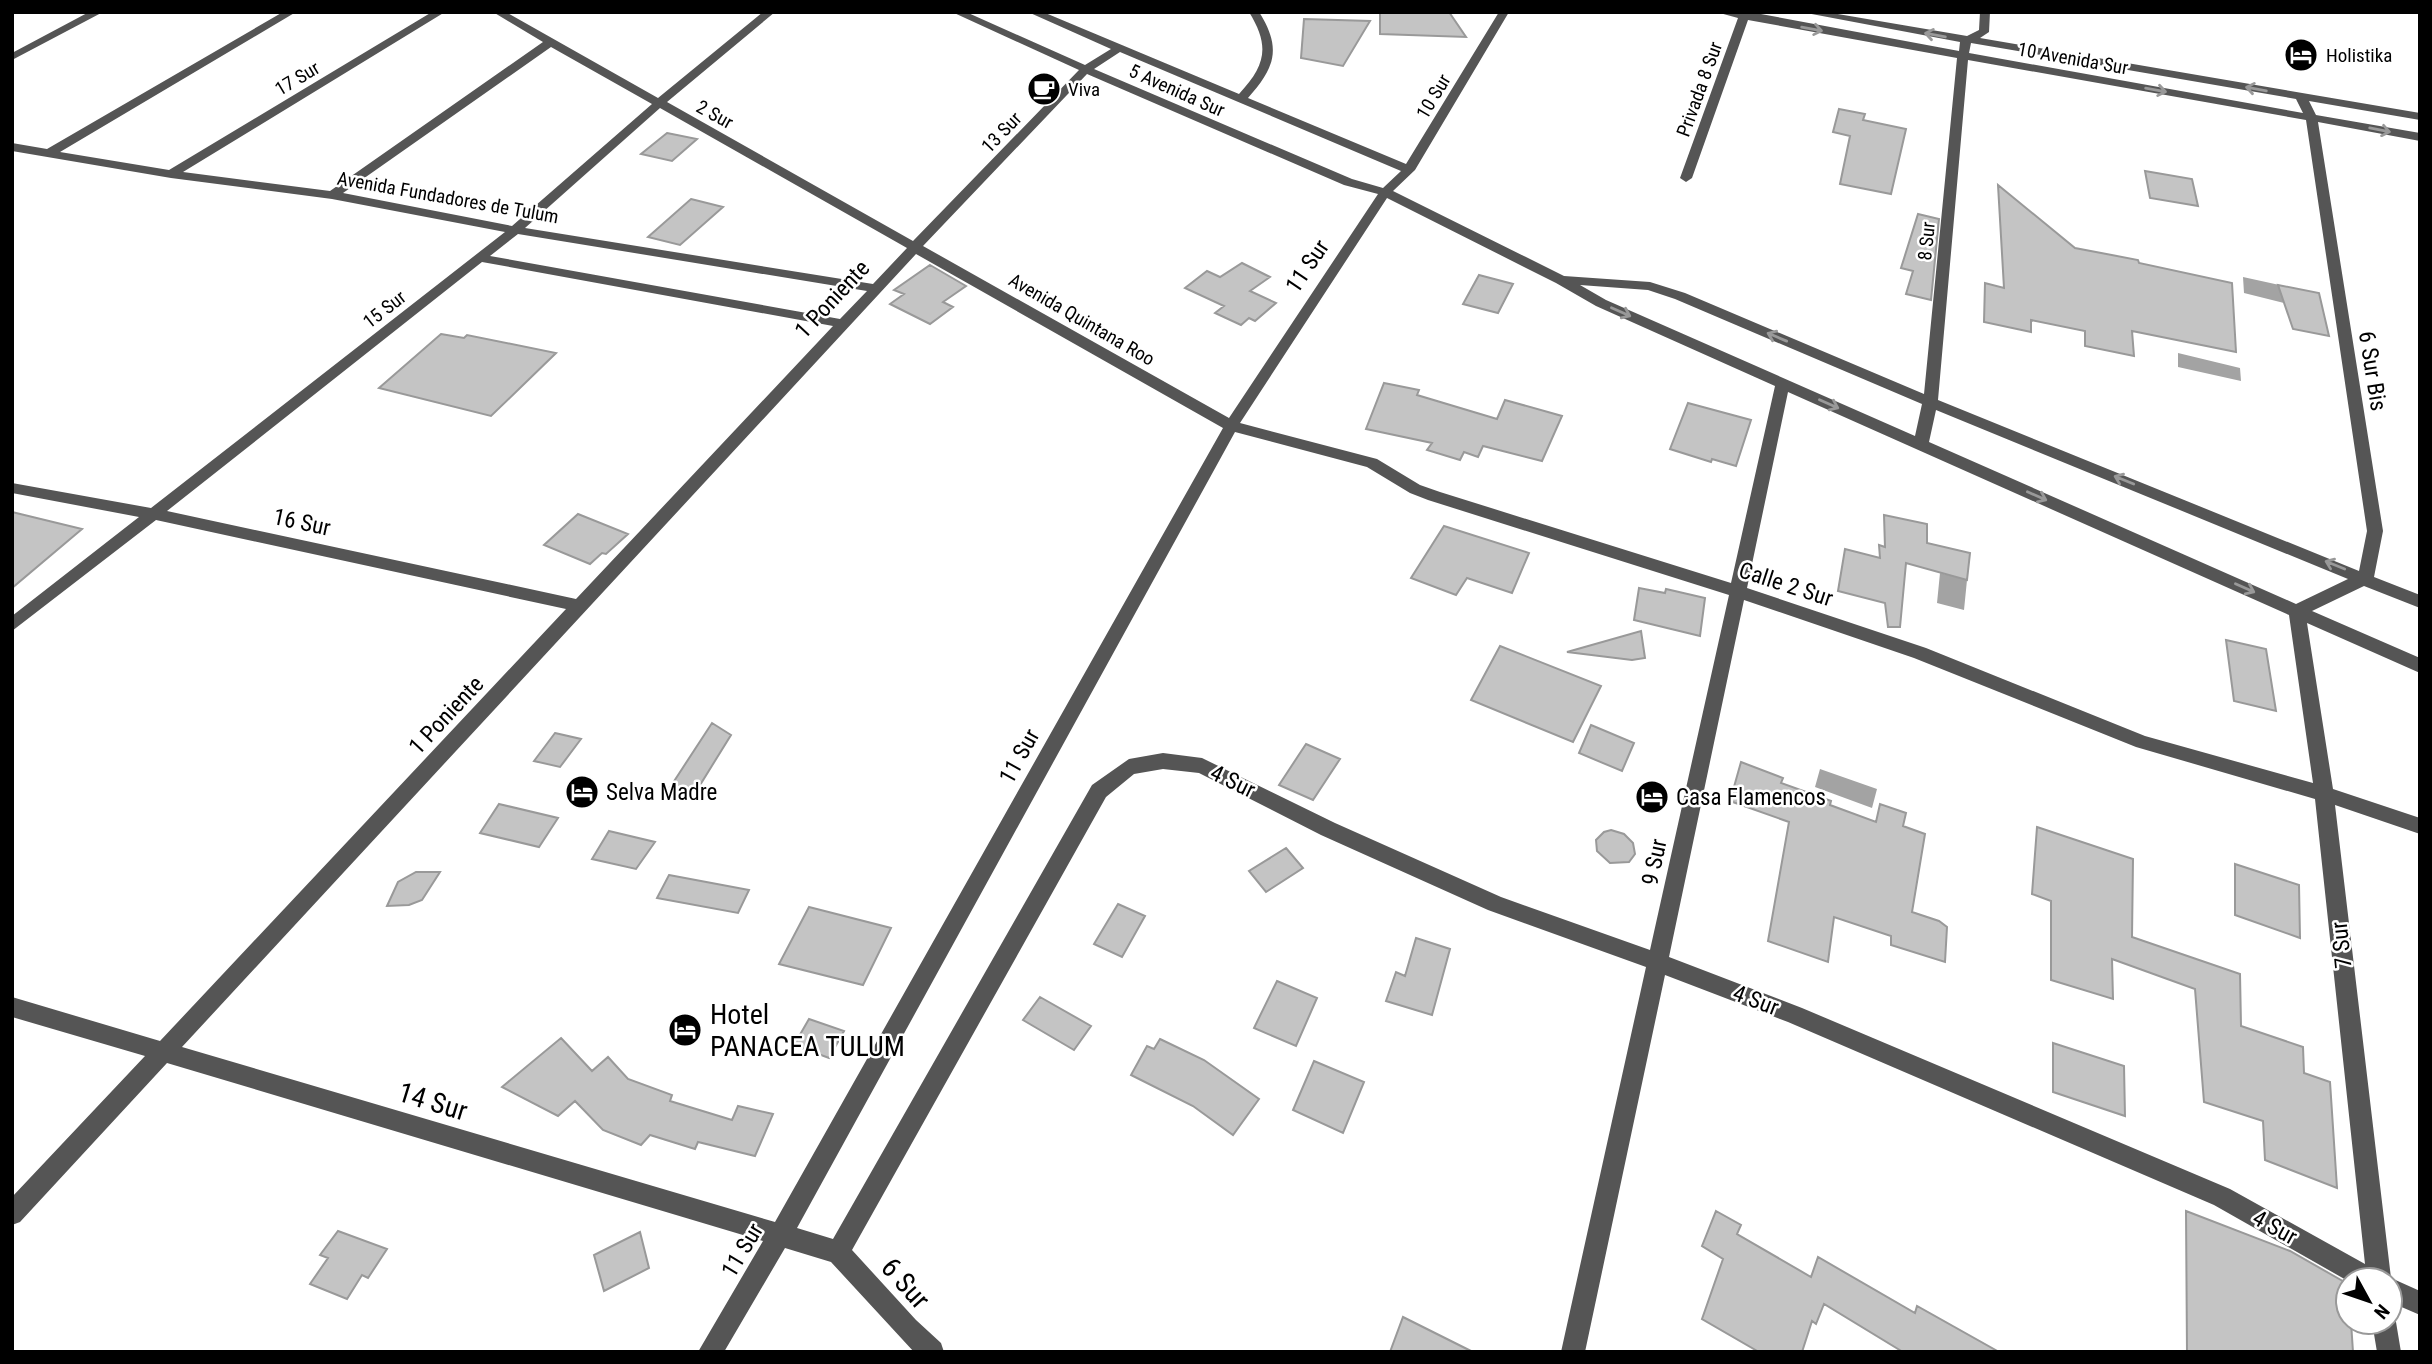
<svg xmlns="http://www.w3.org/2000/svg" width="2432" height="1364" viewBox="0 0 2432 1364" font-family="'Roboto Condensed',sans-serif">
<rect width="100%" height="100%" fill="#fff"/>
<!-- water -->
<path fill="#a3a3a3" d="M2243,277l41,9v17l-40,-10z
M2178,353l62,15 1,13 -63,-14z
M1940,573l27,7 -3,30 -27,-7z
M1820,769l57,20 -5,19 -57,-21z"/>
<!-- building -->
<path fill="#c4c4c4" stroke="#999" stroke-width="2" d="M1380,12h69l17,25 -86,-3z
M1304,19l66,2 -27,45 -42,-8z
M1839,109l26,5 -2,6 43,9 -15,65 -51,-10 10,-48 -17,-4z
M667,133l30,6 -25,22 -31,-7z
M2145,171l47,8 6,27 -48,-8z
M1998,185l77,63 63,12 1,3 93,20 4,69 -104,-21 2,25 -49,-10v-15l-54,-11v12l-47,-10 1,-39 19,5z
M691,199l32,8 -43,38 -32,-8z
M1918,214l21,5 -8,81 -25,-6 7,-23 -12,-3z
M1242,263l28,14 -20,14 26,12 -21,18 -6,-3 -8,7 -26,-12 9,-7 -39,-18 22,-17 13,6z
M930,265l36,21 -23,16 10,5 -23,17 -40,-20 14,-10 -10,-4z
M1479,275l34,9 -15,29 -35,-9z
M2278,285l41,8 10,43 -36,-7z
M441,334l23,4 3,-3 89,18 -65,63 -112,-28z
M1384,383l35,7 -2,5 80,24 8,-19 57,16 -20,45 -59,-15 -5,11 -14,-5 -4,8 -33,-10 5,-7 -66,-14z
M1688,403l63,17 -15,46 -24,-7 -1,3 -41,-13z
M12,512l70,17 -70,59z
M578,514l50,20 -22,20 -4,-1 -12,11 -46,-19z
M1884,515l43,9v19l43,10 -3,27 -61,-17 -6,64h-12l-3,-24 -47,-12 7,-42 35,9 -1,-13 6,2z
M1444,526l85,27 -17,40 -45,-15 -11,17 -45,-17z
M1639,588l26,5 1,-4 39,9 -5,38 -66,-16z
M1641,631l4,27 -13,2 -65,-8z
M2226,640l40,9 10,62 -42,-10z
M1500,646l101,40 -28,56 -102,-42z
M712,723l19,12 -39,63 -25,-6z
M1591,725l43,18 -12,28 -43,-18z
M555,733l26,6 -21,28 -26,-6z
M1306,744l34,15 -27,41 -34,-15z
M1741,762l42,16 -2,5 50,18 -1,4 46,17 4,-18 26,9 -3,13 22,8 -13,78 27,9 8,6 -2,35 -54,-17v-9l-57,-19 -6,45 -60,-21 21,-119 -59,-21z
M499,804l59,14 -19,29 -59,-14z
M2037,827l96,32 -1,78 108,37 1,52 62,21 1,26 26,9 7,106 -72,-28 -2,-39 -59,-19 -9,-113 -83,-30 1,40 -62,-19v-79l-19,-7z
M1611,830l13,4 9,9 2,11 -6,8 -19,1 -13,-12 -1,-11 8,-8z
M609,831l46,11 -19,27 -44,-10z
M1286,848l17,20 -37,24 -17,-21z
M2235,864l64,21 1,53 -65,-23z
M416,872h24l-18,28 -13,5 -22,1 11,-24z
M669,875l80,15 -11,23 -81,-15z
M1118,904l27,12 -23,41 -28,-13z
M809,907l82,21 -28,57 -84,-21z
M1416,938l34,11 -18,66 -46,-14 10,-29 9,4z
M1277,981l40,17 -21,48 -42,-18z
M1040,997l51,29 -17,24 -51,-30z
M809,1019l35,12 -15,27 -35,-13z
M561,1038l31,33 16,-14 20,22 44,16 -2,6 62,19 6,-14 35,8 -18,42 -57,-14 -3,7 -45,-14 -9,10 -38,-15 -28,-29 -17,15 -56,-29z
M1160,1039l44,21 55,39 -26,36 -40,-29 -62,-31 16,-29 7,3z
M2053,1043l71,23 1,50 -72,-24z
M1314,1061l50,21 -21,51 -50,-23z
M1716,1211l25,14 -4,9 74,43 7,-20 97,56 2,-7 82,46h-96l-79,-48 -8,20 -4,-3 -10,31h-43l-57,-33 21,-60 -21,-13z
M2186,1211l104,40 58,33v38h3l2,30h-166z
M338,1231l49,18 -19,29 -6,-3 -15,24 -37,-15 18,-26 -8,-3z
M640,1232l9,36 -45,23 -10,-36z
M1403,1317l70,35h-83z"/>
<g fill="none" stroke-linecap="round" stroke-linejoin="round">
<!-- minor -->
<path fill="#555" fill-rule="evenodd" d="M89,12h14l-91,48v-7z
M283,12h13l-236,140 109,18 263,-158h13l-262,160 147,19 213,-149 -50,-30h13l152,86 105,-86h12l-108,90 246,139 166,-171 -127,-58h14l119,53 26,-16 -83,-37h15l196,82c27,-29 31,-48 10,-82h10c23,36 16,56 -11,86l158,66 93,-152h10l-94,158 -22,21 171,85 86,6 35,11 239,101 33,-336 -209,-38 -56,158 -6,4 -6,-4 58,-160 -22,-6h34l209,39 1,-9 -159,-30h25l141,24 12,-6 1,-18h10l-1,20 -9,6 440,75v7l-111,-19 7,14 104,18v8l-102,-19 65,409 -9,46 46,18v13l-56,-22 -52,25 108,47v15l-113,-50 26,166 87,29v16l-85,-29 56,473 29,13v24l-30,-13v-22l-42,1 -134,-76 -426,-183 -123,-47 -80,377h-24l85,-385 -158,-57 -167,-75 -122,-62 -36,-4 -29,5 -28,23 -254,453 64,70 25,23 3,9h-30l-83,-90 -46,-14 -61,104h-26l65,-111 -596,-178 -147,159 -8,3v-28l133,-141 -133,-39v-20l148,44 406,-432 -410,-89 -144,111v-15l127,-99 -127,-24v-10l139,25 354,-276 -173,-33 -161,-21 -159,-27v-8l35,6zM1971,43l325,56 7,14 -334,-60zM551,47l101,57 -140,122 -169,-33zM1120,52l281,119 -18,17 -31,-9 -258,-110zM1968,60l338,60 61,411 -8,40 -421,-171zM1087,74l257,111 34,9 -149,224 -306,-172zM660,108l247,140 -34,36 -348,-56zM1387,198l169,85 40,23 179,80 -44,197 -291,-91 -20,-7 -43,-26 -137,-36zM518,234l349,57 -27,28 -350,-63zM916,254l307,174 -448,794 -593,-175zM482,262l351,64 -257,273 -409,-88zM1580,285l68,5 27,9 247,105 -7,32 -309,-136zM1788,392l501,223 24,168 -168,-47 -219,-88 -179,-60zM1936,410l412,169 -52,25 -367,-162zM1235,432l132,35 43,26 18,7 301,95 -79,355 -149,-53 -166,-74 -133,-65 -39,-5 -34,6 -37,26 -259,454 -36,-11zM1744,600l170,58 222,89 179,52 50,465 -135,-75 -428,-181 -133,-51z
M2390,1312l6,10 5,30h-24l-5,-30h18z"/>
</g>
<!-- one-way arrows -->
<defs><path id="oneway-shaft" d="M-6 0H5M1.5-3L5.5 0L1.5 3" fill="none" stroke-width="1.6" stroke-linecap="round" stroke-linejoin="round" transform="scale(1.75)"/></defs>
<g stroke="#999">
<use href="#oneway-shaft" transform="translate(1812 29) rotate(10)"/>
<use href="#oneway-shaft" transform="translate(1935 35) rotate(-170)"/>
<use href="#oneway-shaft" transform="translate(2256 89) rotate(-170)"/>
<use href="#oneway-shaft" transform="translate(2156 90) rotate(10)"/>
<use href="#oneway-shaft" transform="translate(2380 130) rotate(11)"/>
<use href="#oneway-shaft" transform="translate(1621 312) rotate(24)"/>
<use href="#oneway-shaft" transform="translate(1777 337) rotate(-157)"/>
<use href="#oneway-shaft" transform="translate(1829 404) rotate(24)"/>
<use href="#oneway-shaft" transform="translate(2124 480) rotate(-158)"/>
<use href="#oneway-shaft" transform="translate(2037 496) rotate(24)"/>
<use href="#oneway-shaft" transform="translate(2335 565) rotate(-158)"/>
<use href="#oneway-shaft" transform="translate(2245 588) rotate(24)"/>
</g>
<!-- icons -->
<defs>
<symbol id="hotel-disc" viewBox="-11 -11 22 22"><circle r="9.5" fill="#000" stroke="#fff"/><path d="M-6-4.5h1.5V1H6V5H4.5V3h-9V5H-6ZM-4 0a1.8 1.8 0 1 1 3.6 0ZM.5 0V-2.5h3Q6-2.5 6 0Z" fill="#fff"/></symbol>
<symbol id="cafe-disc" viewBox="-11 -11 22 22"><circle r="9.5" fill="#000" stroke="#fff"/><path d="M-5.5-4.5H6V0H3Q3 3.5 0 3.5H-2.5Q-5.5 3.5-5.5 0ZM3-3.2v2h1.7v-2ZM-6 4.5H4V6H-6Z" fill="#fff"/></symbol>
</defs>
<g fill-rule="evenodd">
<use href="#hotel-disc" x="2282" y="36" width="38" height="38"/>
<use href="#cafe-disc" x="1025" y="70" width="38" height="38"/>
<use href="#hotel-disc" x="563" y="773" width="38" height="38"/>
<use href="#hotel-disc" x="1633" y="778" width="38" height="38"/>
<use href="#hotel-disc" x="666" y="1011" width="38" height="38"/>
</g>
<g text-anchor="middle" stroke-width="5" stroke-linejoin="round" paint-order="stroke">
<!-- far-poi labels -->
<g font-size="19" fill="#000" stroke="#fff" text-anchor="start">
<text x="2326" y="62">Holistika</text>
<text x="1068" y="96">Viva</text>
</g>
<!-- far-street labels -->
<g font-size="19" fill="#000" stroke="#fff">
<text transform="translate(2073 58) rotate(10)" y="7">10 Avenida Sur</text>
<text transform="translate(297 78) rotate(-31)" y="7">17 Sur</text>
<text transform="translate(1699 89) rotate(-70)" y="7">Privada 8 Sur</text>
<text transform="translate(1177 90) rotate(24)" y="7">5 Avenida Sur</text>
<text transform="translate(1433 96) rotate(-59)" y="7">10 Sur</text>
<text transform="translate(715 114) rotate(29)" y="7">2 Sur</text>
<text transform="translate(1001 132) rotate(-46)" y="7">13 Sur</text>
<text transform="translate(448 197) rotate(10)" y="7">Avenida Fundadores de Tulum</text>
<text transform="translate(1926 241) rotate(-84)" y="7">8 Sur</text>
<text transform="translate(384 309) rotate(-38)" y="7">15 Sur</text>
<text transform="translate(1082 319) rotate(30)" y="7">Avenida Quintana Roo</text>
</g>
<!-- street labels -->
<g font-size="23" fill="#000" stroke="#fff">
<text transform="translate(1307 266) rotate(-56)" y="8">11 Sur</text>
<text transform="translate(832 299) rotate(-47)" y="8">1 Poniente</text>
<text transform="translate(2373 371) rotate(81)" y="8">6 Sur Bis</text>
<text transform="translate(302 522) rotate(12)" y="8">16 Sur</text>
<text transform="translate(1786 584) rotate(18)" y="8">Calle 2 Sur</text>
<text transform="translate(446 715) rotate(-47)" y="8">1 Poniente</text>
<text transform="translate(1019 756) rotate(-61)" y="8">11 Sur</text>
<text transform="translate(1233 781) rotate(26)" y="8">4 Sur</text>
<text transform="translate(1654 862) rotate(-78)" y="8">9 Sur</text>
<text transform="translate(2341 945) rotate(-96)" y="8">7 Sur</text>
<text transform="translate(1756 1000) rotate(21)" y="8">4 Sur</text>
<text transform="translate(2275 1227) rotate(29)" y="8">4 Sur</text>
<text transform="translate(742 1250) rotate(-59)" y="8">11 Sur</text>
</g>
<!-- poi labels -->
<g font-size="23" fill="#000" stroke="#fff" text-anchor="start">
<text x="606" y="800">Selva Madre</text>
<text x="1676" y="805">Casa Flamencos</text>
</g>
<!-- near-poi labels -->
<g font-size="28" fill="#000" stroke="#fff" text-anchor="start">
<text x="710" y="1024">Hotel<tspan x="710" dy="32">PANACEA TULUM</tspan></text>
</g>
<!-- near-street labels -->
<g font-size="28" fill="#000" stroke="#fff">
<text transform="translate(433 1101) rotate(17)" y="10">14 Sur</text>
<text transform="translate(906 1283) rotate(48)" y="10">6 Sur</text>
</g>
</g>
<!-- border -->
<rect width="2432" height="1364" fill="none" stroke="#000000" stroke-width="28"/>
<!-- north arrow -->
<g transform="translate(2369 1301) rotate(130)"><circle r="33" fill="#ffffff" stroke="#999999" stroke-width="2"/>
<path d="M0-5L12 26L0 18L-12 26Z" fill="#000000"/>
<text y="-10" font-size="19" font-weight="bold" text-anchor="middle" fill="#000000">N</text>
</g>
</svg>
